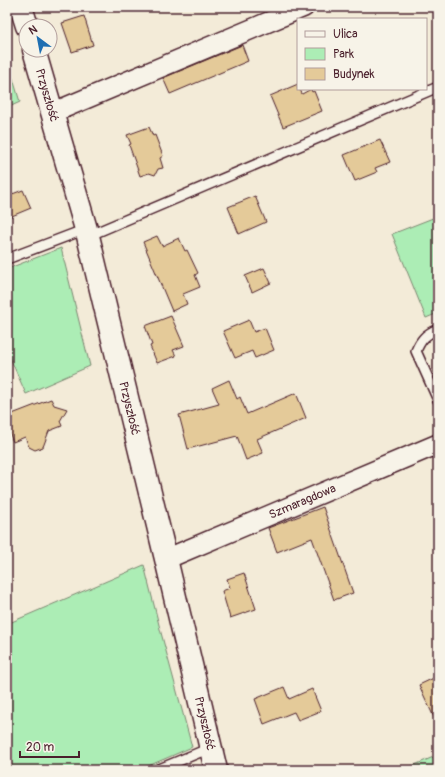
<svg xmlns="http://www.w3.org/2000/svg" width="445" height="777" viewBox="0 0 445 777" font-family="Pangolin,sans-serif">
<rect width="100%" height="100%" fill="#f3ebd8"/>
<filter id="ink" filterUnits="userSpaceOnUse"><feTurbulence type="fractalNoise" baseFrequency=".025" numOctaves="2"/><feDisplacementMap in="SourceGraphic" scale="8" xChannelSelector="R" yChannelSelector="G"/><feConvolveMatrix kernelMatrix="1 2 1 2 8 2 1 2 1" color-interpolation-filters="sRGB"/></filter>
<g filter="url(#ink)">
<!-- green -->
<path fill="#acedb5" stroke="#7b8670" d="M7,59l13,43 -13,6z
M438,216v97l-12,5 -34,-84z
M61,248l29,118 -64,28 -19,-43v-82z
M144,565l16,64 32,118 -53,23h-132v-146z
M438,755v11l-10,4h-25z"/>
<!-- building -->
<path fill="#e4ca99" stroke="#4a1f2b" d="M84,16l9,29 -21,7 -10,-29z
M242,45l6,16 -78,33 -7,-16z
M298,84v5h2l2,5 9,-5 1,3 2,-1 8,20 -39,16 -13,-31z
M149,127l4,9 2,-1 8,21 -3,2 3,10 -5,1 -3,6 -6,-2 -9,3 -11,-31 2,-1 -4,-9z
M380,140l10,22 -15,6 2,4 -22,9 -11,-26z
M23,190l8,18 -24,10v-22z
M255,196l11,26 -27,12 -11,-27z
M157,236l5,10 17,-8 6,13 2,-1 11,23 -3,2 5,12 -17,7 4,10 -15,7 -29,-69z
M264,268l7,15 -19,9 -7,-16z
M171,316l13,30 -11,4 3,6 -19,7 -7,-17 2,-1 -7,-19z
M249,320l5,12 11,-4 9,22 -19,8 -3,-7 -17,7 -12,-27z
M229,380l8,19 3,-2 7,17 49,-21 10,25 -49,21 6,14 -17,7 -9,-24 -49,13 -9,-34 40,-11 -7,-16z
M51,399l3,6 13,4 -7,12 2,5 -13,5 -6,16 -8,3 -6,-3 -4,-10 -12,5 -6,-15v-11z
M323,507l30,86 -19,7 -22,-62 -35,14 -9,-24z
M244,573l12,36 -26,9 -8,-27 8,-3 -3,-9z
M438,676v50l-19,-41z
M284,687l5,12 23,-10 9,22 -23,9 -4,-8 -30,12 -9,-25z"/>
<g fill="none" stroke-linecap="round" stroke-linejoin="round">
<defs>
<path id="service" d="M88,236l350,-149
M7,259l79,-30
M438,329c-12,5 -17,10 -22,22l22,49
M157,770l53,-22"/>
<g id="minor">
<path d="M52,113l252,-106"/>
<path id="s1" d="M166,559l272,-115"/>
</g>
<g id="tertiary">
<path d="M21,7l6,19"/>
<path id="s2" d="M34,50l54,186 78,323 50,211"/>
</g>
</defs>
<!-- service casing -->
<use href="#service" stroke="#4a1f2b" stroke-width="12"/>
<!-- minor casing -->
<use href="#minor" stroke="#4a1f2b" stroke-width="22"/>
<!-- tertiary casing -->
<use href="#tertiary" stroke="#4a1f2b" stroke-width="25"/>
<!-- service -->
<use href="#service" stroke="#f7f3e8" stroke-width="9"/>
<!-- minor -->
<use href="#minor" stroke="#f7f3e8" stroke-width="19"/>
<!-- tertiary -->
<use href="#tertiary" stroke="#f7f3e8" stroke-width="22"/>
</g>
</g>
<g text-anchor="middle" stroke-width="4" stroke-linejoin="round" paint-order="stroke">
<!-- street labels -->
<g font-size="12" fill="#4a1f2b" stroke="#f7f3e8">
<text dy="4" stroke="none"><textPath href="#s2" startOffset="47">Przyszłość</textPath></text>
<text dy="4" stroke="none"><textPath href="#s2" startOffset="371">Przyszłość</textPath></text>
<text dy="4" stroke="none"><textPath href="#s1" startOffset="148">Szmaragdowa</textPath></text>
<text dy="4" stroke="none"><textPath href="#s2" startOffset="695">Przyszłość</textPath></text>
</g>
</g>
<!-- margin -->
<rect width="445" height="777" fill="none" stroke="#f7f3e8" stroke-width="24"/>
<rect x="12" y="12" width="421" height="753" fill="none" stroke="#4a1f2b" stroke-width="1.5" filter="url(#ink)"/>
<!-- legend -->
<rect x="297" y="18" width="130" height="72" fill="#f7f3e8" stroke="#b29e9c"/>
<rect x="305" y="31" width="20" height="6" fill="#f7f3e8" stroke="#b29e9c"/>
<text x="333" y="38" font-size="12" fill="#4a1f2b">Ulica</text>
<rect x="305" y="48" width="20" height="12" fill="#acedb5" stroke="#b29e9c"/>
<text x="333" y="58" font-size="12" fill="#4a1f2b">Park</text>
<rect x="305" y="68" width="20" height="12" fill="#e4ca99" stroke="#b29e9c"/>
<text x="333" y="78" font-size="12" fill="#4a1f2b">Budynek</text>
<!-- north arrow -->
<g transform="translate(38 38) rotate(328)"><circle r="19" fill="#f7f3e8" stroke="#b29e9c"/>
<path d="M0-3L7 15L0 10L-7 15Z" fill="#1f6fb2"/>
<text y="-6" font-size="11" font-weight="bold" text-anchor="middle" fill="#4a1f2b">N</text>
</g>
<!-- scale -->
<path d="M20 751v6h59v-6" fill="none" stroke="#4a1f2b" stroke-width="2"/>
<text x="26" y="751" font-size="12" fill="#4a1f2b" stroke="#f7f3e8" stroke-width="3" paint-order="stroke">20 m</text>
</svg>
